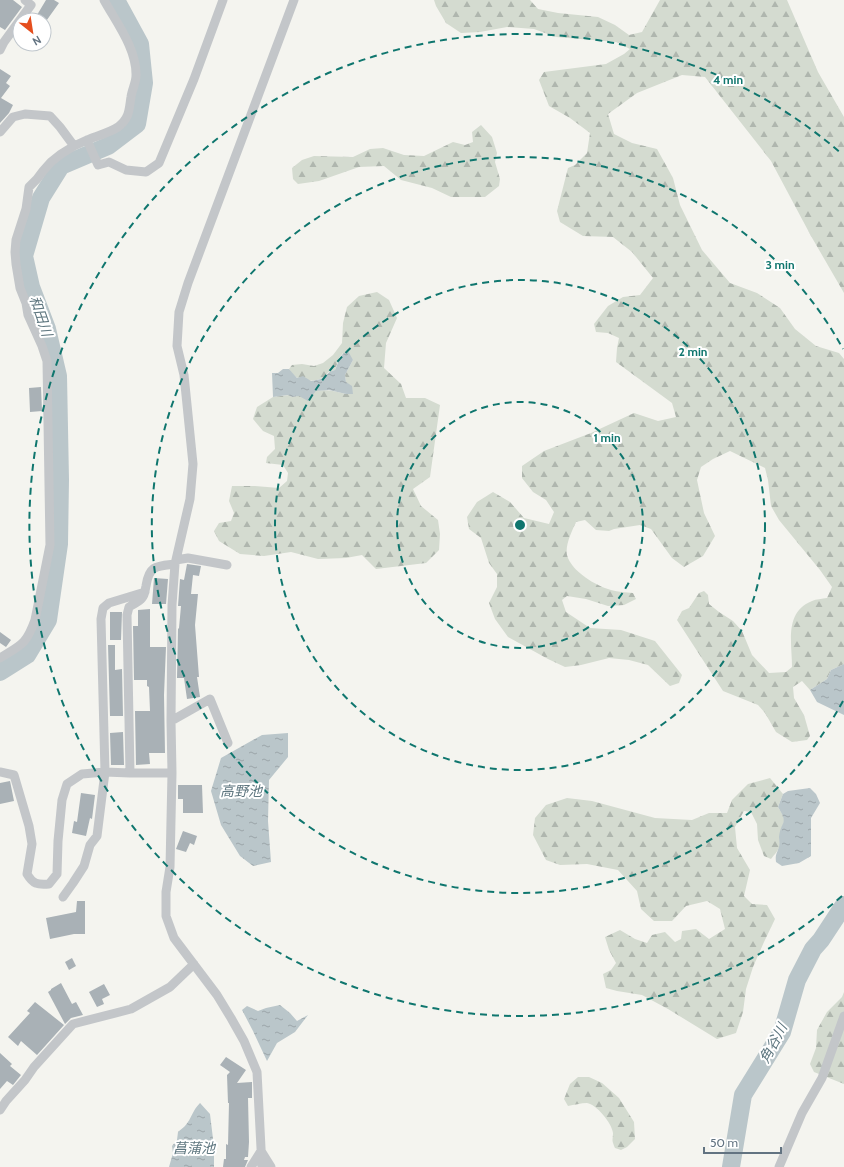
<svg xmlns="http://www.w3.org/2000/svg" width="844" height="1167" viewBox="0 0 844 1167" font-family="Cabin,'Noto Sans JP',sans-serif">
<defs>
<pattern id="forest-firs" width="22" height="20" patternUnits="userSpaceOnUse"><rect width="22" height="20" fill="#d4dbd0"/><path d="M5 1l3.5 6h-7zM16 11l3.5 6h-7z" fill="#afb6ae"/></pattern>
<pattern id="water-ripples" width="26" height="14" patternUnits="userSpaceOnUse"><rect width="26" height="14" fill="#bac6ca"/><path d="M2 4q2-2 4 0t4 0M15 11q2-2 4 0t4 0" fill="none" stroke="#9ba5a9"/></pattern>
</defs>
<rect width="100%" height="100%" fill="#f4f4ef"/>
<!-- forest -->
<path fill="url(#forest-firs)" d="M434,0h96l8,9 20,4 40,4 17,8 14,10 13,-3 18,-32h127l31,72 26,45v176l-33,-57 -40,-75 -66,-84 -23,-2 -45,18 -29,21 6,20 18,9 25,6 16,29 7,27 22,45 28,33 27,10 23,15 15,21 21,17 23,7 5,6v305l-13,6 -4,9 -17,11 -8,-9 -9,6 1,11 10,17 6,21 -3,4 -15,2 -16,-10 -11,-19 -7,-8 -35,-14 -46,-71 5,-9 7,-3 10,-15 5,-2 4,4 1,9 10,8 14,9 9,10 10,24 17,18 17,-1 6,-5c0,-24 -8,-55 20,-66 4,-2 10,-2 15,-3l5,-11 -12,-17 -41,-50 -8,-14 -3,-26 -3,-12 -35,-17 -17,8 -12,8 -4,13 7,33 11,23 -12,20 -19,11 -12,-9 -21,-29 -11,-4 -26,4 -5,2 -13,-1 -11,-10 -9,2c-4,9 -11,23 -9,33 4,16 29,31 44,35 7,2 15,2 22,3l3,6 -12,6 -16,1 -22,-7 -19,-3 -5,4 4,12 24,16 31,2 34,11 27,34 -3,8 -9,3 -22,-21 -19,-5 -20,-2 -28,7 -16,2 -17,-8 -40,-22 -13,-18 -6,-16 8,-16v-13l-8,-11 -8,-25 -12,-9 -2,-12 10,-15 16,-10 17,10 14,16 25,6 5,-12 -8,-12 -13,-8 -11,-14v-12l22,-15 47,-18 43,-20 24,8 18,-4 -4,-14 -56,-41 1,-14 2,-10 -11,-5 -12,-1 -2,-8 14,-18 15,-9 17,-2 13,-17 -21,-26 -19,-15 -30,-1 -23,-14 -3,-11 11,-43 7,-3 12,-12 3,-20 -20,-15 -21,-12 -10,-26 5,-8 62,-8 18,-10 6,-5 -14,-7 -60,-5 -22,-8 -27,-2 -27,5 -19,1 -15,-10 -10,-17z
M481,125l11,12 5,16 -2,9 5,17 -1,7 -14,11h-34l-19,-9 -31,-8 -17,-14 -25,1 -40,14 -21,3 -5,-5 -1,-11 10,-8 12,-4 39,1 17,-8 13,-1 21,7 20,1 29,-14 12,3 8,-3 -1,-10z
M377,292l12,8 8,18 -11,25 -2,25 17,16 5,14h19l15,7 -10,72 -17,12 8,17 17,14 2,14 -1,16 -13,13 -50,6 -14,-14 -16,3 -28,1 -27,-7 -27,4 -24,-2 -21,-13 -5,-10 5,-8 12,-2 3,-8 -5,-12 3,-15h23l24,2 8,-7 1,-8 -5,-8 -17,-2 1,-6 8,-8 -1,-13 -11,-5 -10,-12 4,-12 16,-10 16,-2 3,2c9,-1 16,-5 25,-6 10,-2 20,1 29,3v-12l-1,-7 8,-15 -10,-7 -4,5 -4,12c-10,2 -6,4 -12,8 -7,3 -18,4 -25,0 -3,-1 -7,-6 -9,-9l3,-4 10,-1 12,2 9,-3 10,-8 9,-12 1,-20 4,-16 12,-11z
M770,778l13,16 -5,13c11,17 4,13 2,29 -1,3 0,6 0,9 -1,5 -6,10 -9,14l-7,-3 -6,-16 -1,-16 -6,-12 -7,-1 -9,16 2,21 13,22 -6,26 8,8 15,1 8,14 -11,23 -11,25 -7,22 -3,23 -7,21 -19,6 -49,-30 -26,-14 -25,-4 -11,-3 -3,-14 8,-4 5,-7 -7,-13 -4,-13 15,-7 15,9 12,4 5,-8 13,-3 10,10 6,-3 1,-8 14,-2 13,10 16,-10 -5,-20 -13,-8 -21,5 -14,15h-18l-13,-12 -4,-18 -19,-21 -31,-6 -27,1 -14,-5 -13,-25 2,-17 11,-13 21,-7 25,3 63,17 37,2 17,-7h18l5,-13 16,-16z
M844,992v92l-30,-12 -4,-8 6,-16 1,-18 10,-18 15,-15z
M578,1077h11l13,6 17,15 15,24 1,17 -8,8 -6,3 -6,-2c-4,-9 -2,-8 -2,-15 -1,-10 -17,-29 -26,-30 -6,0 -13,2 -19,3l-4,-7 6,-15z"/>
<!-- water -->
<path fill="url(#water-ripples)" d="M348,351l5,9 -8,15 1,7 6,4 1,8h-7l-17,-4 -13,1 -8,10 -9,-5 -7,1 -4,-2 -15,2 -1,-24h6l5,-4h6l8,9 6,-2 8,5c4,-1 10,-1 13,-4 6,-4 3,-5 11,-7 4,-8 4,-16 13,-19z
M844,664v51l-27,-13 -7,-12 17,-11 4,-9z
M288,733v24l-19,23 -1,41 3,41 -18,4 -13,-10 -19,-31 -10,-34 10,-33 41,-23z
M810,788l6,6 4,9 -9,15v38l-12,7 -17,3 -6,-4c-1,-7 1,-9 3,-15 1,-4 0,-7 0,-10 2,-17 10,-12 -1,-30l5,-13 5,-3z
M280,1005l10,8 7,8 11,-6 -13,17 -18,11 -10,18 -14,-30 -11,-21 5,-4 11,5 8,-3z
M200,1103l10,11 4,33v20h-45l4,-14 -1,-7 5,-6 1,-8c2,-2 5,-4 7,-6 7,-8 7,-15 15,-23z"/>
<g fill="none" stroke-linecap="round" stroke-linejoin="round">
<!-- river -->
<path stroke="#bac6ca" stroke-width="18" d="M0,672l27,-17 21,-35 11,-76 1,-64 -2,-104 -11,-47 -16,-42 -7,-31 17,-58 20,-32 47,-20 29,-22 7,-41 -4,-39 -24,-44
M731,1167l12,-72 39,-63 15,-52 16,-31 8,-9 23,-35"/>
</g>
<!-- building -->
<path fill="#a9b1b6" d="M0,0h13l9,7 -17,23 -5,-3z
M46,0h8l5,3 -15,21v-6l-1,2h-9z
M0,69l11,7 -5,7 4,3 -9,12 12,7 -4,8 -9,10z
M41,387l1,24 -12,1 -1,-24z
M187,564l14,2 -2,10 -6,-1 -2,19h7l-3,31 4,52h-2l3,20 -13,2 -3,-21h-7l1,-49 1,-1 2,-22h-3l2,-27 4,1z
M154,578l14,1 -2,25h-14z
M150,609v38h16l-2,48 1,58h-16l1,11 -14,1 -1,-54h15l-1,-24 -2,-1v-6h-13l-1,-54h5v-16z
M110,612h12l-1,28h-11z
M0,632l11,8 -5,7 -6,-4z
M108,645h7v25l7,-1 1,47h-13z
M123,732l1,33h-13l-1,-32z
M10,781l4,20 -14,3v-21z
M178,785h24l1,28h-20v-14h-5z
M81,793l14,2 -3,24 -2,-1 -4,18 -14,-3 2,-12 3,1z
M183,831l14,5 -3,9 -4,-2 -4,9 -10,-3z
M77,901h8v33h-11l-24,5 -4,-21 30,-6z
M72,958l4,8 -7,4 -4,-8z
M61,983l11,21 4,-2 7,13 -12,3 -6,6 -17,-32 3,-2v-1z
M104,984l6,11 -8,4 2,5 -7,3 -8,-15z
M35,1002l29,23 -27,30 -16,-14 -3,5 -10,-9 22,-24 -3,-2z
M0,1053l12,11 -2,2 11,9 -8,10 -6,-4 -7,8z
M226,1057l20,13 -9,13 15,-1v16h-4l1,44 -1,15h-3l-1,3h4l-3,7h-22l1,-8h2v-15l2,1 1,-42h-1l-1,-28 3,-3 -10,-7z"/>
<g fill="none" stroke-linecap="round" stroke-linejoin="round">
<!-- street -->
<path stroke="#c3c6c9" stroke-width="9" d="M20,20l11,-15 -6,-5
M0,50l4,-8 16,-22
M0,132l13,-15 12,-3 25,2 10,11 14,19 13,-6 11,25 11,-3 17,8 20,2 13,-9 35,-84 29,-79
M87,140c10,-4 24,-8 31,-13 12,-9 11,-18 13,-30 1,-7 5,-15 5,-21 1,-27 -20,-54 -32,-76
M176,560l12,-2 39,7
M0,658c21,-13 26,-13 35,-38l15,-75 -3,-184 -5,-15 -14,-31 -2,-12 -6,-15 -4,-24 -1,-12 1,-12 10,-31 3,-22 8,-8 6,-8 8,-9 10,-8 13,-8
M171,721l39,-22 18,44
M0,772l14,3 15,51 3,18 -5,30c6,10 10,11 22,10l8,-10 1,-33 4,-41 5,-16 15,-10 23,-2 25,1h42
M130,773l-3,-158 2,-8c4,-3 10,-5 13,-9 3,-3 3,-8 4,-12 3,-21 11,-20 29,-22
M63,897l10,-14 11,-17 6,-21 7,-9 8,-64 -4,-153 2,-11 6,-5 36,-11
M0,1110l6,-9 19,-21 9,-13 39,-43 58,-15 39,-22 24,-23
M251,1167l10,-16 10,16
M262,1167l-5,-95 -13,-31 -13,-23 -14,-23 -43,-57 -8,-22v-24l4,-25 2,-94 -1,-52 1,-116 3,-41 15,-65 3,-35 -9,-89 -7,-29 2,-34 9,-29 106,-283
M779,1167l23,-54 20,-35 22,-62"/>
</g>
<!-- distance rings -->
<g fill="none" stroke="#0f766e" stroke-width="2" stroke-dasharray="7 5">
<circle cx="520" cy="525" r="123"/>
<circle cx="520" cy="525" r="245"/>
<path d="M843 701A368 368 0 1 1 843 349"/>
<path d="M842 896A491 491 0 1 1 842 154"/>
</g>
<g text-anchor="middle" stroke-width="4" stroke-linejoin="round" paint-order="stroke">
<!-- water labels -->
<g font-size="14" font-style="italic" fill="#5e767f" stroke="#fff">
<text transform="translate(41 316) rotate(71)" y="5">和田川</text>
<text x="241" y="796">高野池</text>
<text transform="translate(773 1043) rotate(-62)" y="5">角谷川</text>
<text x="194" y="1153">菖蒲池</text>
</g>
</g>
<circle cx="520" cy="525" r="6" fill="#0f766e" stroke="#fff" stroke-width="2"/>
<g font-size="12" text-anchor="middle" font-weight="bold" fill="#0f766e" stroke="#fff" stroke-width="4" stroke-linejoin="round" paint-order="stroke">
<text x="728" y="84">4 min</text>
<text x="780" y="269">3 min</text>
<text x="693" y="356">2 min</text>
<text x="607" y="442">1 min</text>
</g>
<!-- north arrow -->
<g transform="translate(32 32) rotate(150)"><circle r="19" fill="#ffffff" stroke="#c0c7cd"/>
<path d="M0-3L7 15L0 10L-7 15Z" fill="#e54e1e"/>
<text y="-6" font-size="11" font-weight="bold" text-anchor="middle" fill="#627381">N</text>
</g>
<!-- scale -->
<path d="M704 1147v6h77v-6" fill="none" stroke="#627381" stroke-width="2"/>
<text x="710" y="1147" font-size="12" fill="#627381" stroke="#ffffff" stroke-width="3" paint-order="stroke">50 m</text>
</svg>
